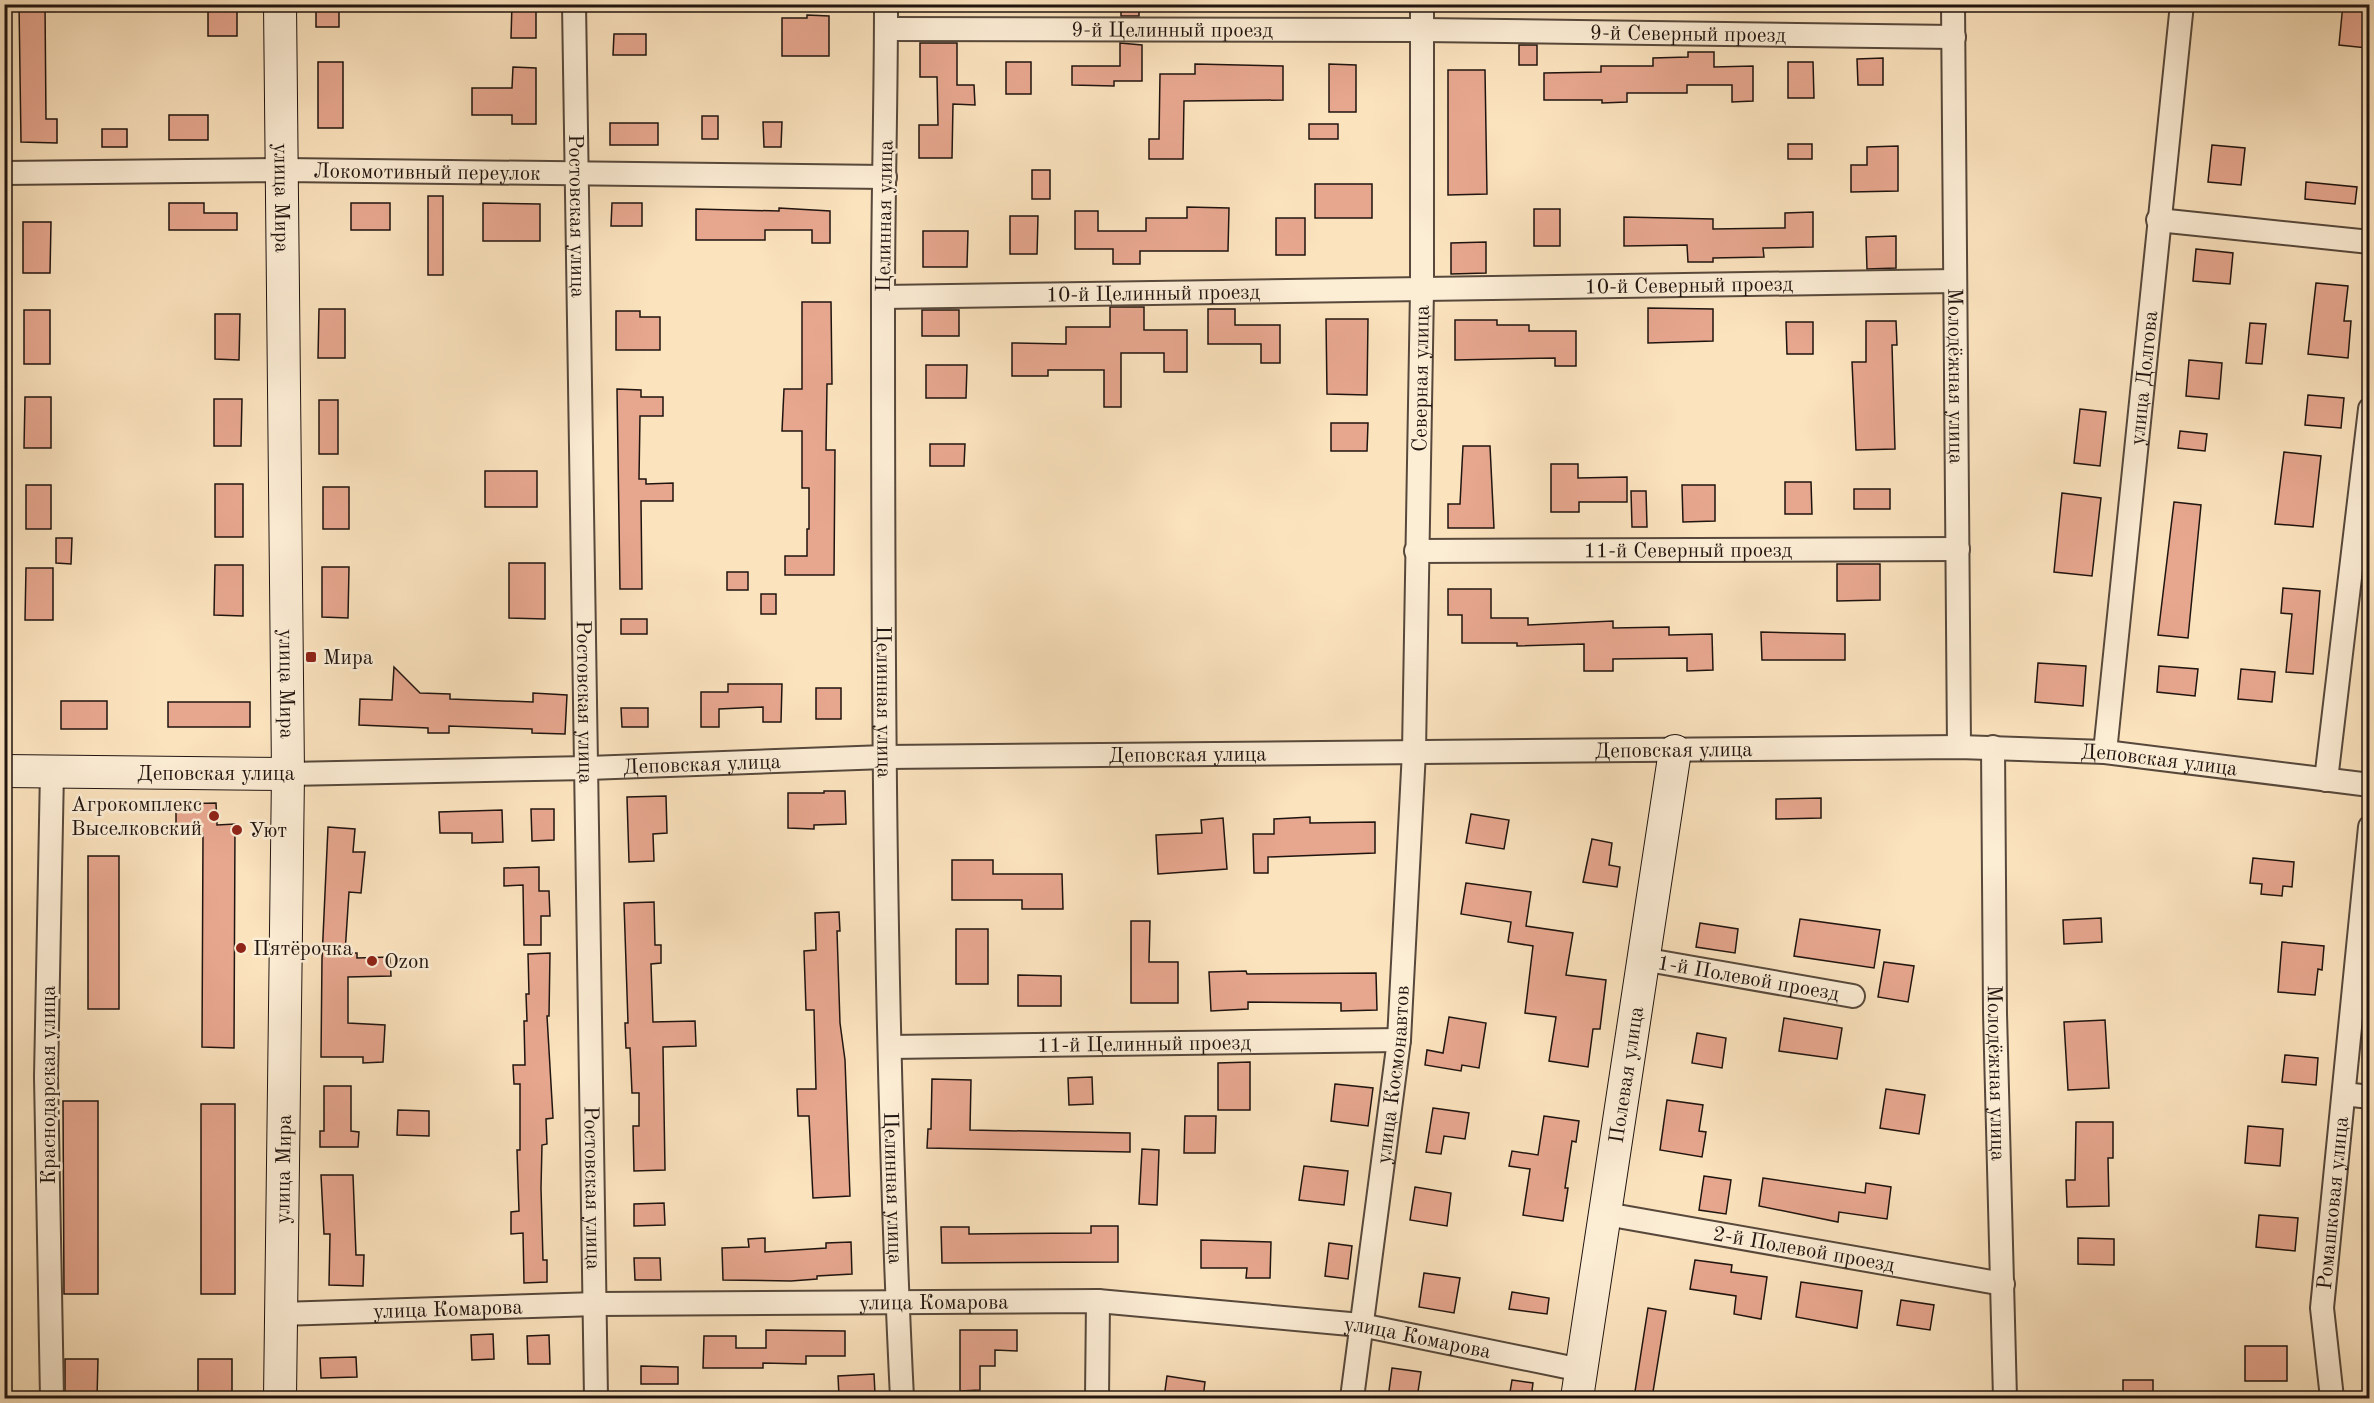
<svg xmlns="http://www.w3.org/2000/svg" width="2374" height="1403" viewBox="0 0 2374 1403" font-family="'Old Standard TT',serif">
<rect width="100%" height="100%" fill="#fbe3be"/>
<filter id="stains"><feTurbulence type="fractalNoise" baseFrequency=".00333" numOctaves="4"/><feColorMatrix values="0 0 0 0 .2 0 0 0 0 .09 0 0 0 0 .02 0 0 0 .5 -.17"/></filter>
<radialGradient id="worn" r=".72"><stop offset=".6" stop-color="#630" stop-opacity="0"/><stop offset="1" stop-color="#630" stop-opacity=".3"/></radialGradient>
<!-- green -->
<path fill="#bcc493" stroke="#6e6c51" stroke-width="1.5" d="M5,1313l4,19v66h-5z"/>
<!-- building -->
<path fill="#e7a78f" stroke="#20140f" stroke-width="1.5" d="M19,4h26l1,115h11v24l-36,-1z
M208,4h29v32h-29z
M316,4h23v23h-23z
M512,4h24v34h-25z
M1121,4h18v12h-18z
M2343,4h27l-3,44 -28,-3z
M807,15l22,1v40h-47v-38h25z
M614,34h32v21h-33z
M920,43h37v42h17l1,20 -22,-1 -1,54h-33v-33h19l-1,-48h-17z
M1120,43l22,2v36h-28v5l-42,-1v-19h48z
M1519,45h18v20h-18z
M1688,52h26v15l39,-1v35l-21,1v-17h-45v8h-60v9l-25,1v-3h-58v-27l57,-1v-6h52v-8l35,-1z
M1883,58v27h-25l-1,-26z
M318,62h25v66h-25z
M1006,62h25v32h-25z
M1788,62h25l1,36h-26z
M1195,64l88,2v34l-99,1 -1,58h-34v-20h10l1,-65h35z
M1329,64l27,1v47h-27z
M513,67l23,1v56h-24v-9h-40v-27h40z
M1448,70h37l2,124 -39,1z
M169,115h39v25h-39z
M702,116h16v23h-16z
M763,122h19l-1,25h-17z
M610,123h48v22h-48z
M1309,124h29v15h-29z
M102,129h25v18h-25z
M1788,144h24v15h-24z
M2212,145l33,3 -4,37 -33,-3z
M1898,146v45l-47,1v-27h16v-18z
M1032,170h18v29h-18z
M2306,182l51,5 -2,17 -50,-5z
M1315,184h57v34h-57z
M428,196h15v79h-15z
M169,203h35v10h33v17h-68z
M351,203h39v27h-39z
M483,203l57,1v37h-57z
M612,203h30v23h-31z
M1187,207l42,1 -1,43h-88v13h-27v-15h-38v-38h23v20h48v-13h41z
M779,208l51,3v32h-18v-13h-47v10h-69v-31l83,2z
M1534,209h26v37h-26z
M1813,212v35l-50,1 1,9 -51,1v4h-25l-1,-17 -63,1v-29l89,2v10l72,-1v-15z
M1010,216h28l-1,38h-27z
M1276,218h29v37h-29z
M23,222h28l-1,51h-27z
M923,231h45l-1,36h-44z
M1896,236v32l-29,1 -1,-32z
M1486,242v31l-35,1v-31z
M2196,249l37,4 -3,31 -37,-3z
M2316,283l32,3 -4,35h7l-3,37 -40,-4z
M802,302h29l1,82h-5l-1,66h9l-1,125h-49v-19h22v-27h2v-41h-7v-57h-20l2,-42h18z
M1110,307h34v23h43v42h-23v-19h-43v54h-17v-37h-56v6h-36v-33l54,1v-17h44z
M1648,308l65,1v32l-65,2z
M319,309h26v49h-27z
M1208,309h27v16h45v38h-19v-19h-53z
M24,310h26v54h-26z
M922,310h37v26h-37z
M616,311h24v6h20v33h-44z
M215,314h25l-1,46 -24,-1z
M1326,319h42l-1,76 -40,-1z
M1455,320h42v5h32v6h47v35h-21v-8l-100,2z
M1866,321h30l1,24h-5l3,104 -39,1 -4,-88h14z
M1786,322h27v32h-26z
M2250,323l16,1 -4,40 -16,-1z
M2189,360l33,3 -3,36 -33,-3z
M926,365h41l-1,33h-40z
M617,389l24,1v7h22v19h-23l-1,63h7v5l27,-1v18h-32l1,88h-22z
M2308,395l36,3 -3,30 -36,-3z
M25,397h26v51h-27z
M214,399h28l-1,47h-27z
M319,400h19v54h-19z
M2080,409l26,3 -6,54 -26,-3z
M1331,423h37l-1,28h-36z
M2180,431l27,3 -2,17 -27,-3z
M930,444h35l-1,22h-34z
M1463,446h27l4,82h-46v-24h12z
M2284,452l37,4 -8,71 -38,-3z
M1551,464h27v14l49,-1v25h-48v10h-28z
M485,471h52v36h-52z
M1785,482h26l1,32h-27z
M215,484h28v53h-28z
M26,485h25v44h-25z
M1682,485h33v36l-32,1z
M323,487h26v42h-26z
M1854,489h36v20h-36z
M1631,491h15l1,36h-15z
M2062,493l39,5 -9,78 -38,-4z
M2174,502l27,3 -13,133 -30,-3z
M56,538h16l-1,26 -15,-1z
M509,563h36v56l-36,-1z
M1837,564h43v36l-43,1z
M215,565h28v51l-29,-1z
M322,567h27l-1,51 -26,-1z
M26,568h27v52h-28z
M727,572h21v18h-21z
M2283,588l37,3 -7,83 -27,-2 6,-58 -11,-1z
M1448,589h43v29h37v7l85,-4v7l56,-1v8l43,-1 1,36 -26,1v-13l-74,1v12h-29v-27l-67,2v-3h-55v-28h-14z
M761,594h15v20h-15z
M621,619h26v15h-26z
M1761,632l84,2v26h-83z
M2038,663l48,3 -3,40 -48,-4z
M2159,666l39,3 -3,27 -38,-4z
M394,667l26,26 30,1v5l83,3v-9l34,2 -2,39 -33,-1v-4l-83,-3v7h-21v-5l-69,-3 1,-26 32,1z
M2241,669l34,3 -3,30 -34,-3z
M728,684h54l-1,38h-18v-15l-44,2v18h-18v-35h27z
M816,688h25v31h-25z
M61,701h46v28h-46z
M168,702h82v25h-82z
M621,708h27v19h-26z
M824,791h21l1,33 -32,1v4l-26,-1v-35h36z
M666,796l1,37 -14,1 1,27 -25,1 -2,-65z
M1821,798v20l-45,1v-20z
M216,803l1,22 18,-1 -1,224 -32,-1 1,-213h-27v-30z
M531,809h23v31l-22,1z
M502,810l1,32 -31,1v-10h-32l-1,-21z
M1471,814l38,6 -5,29 -38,-6z
M1310,817v6l65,-1v31l-107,4v16h-14l-1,-39h21v-15z
M1223,818l4,51 -69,5 -2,-39 46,-2 -1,-13z
M328,827l27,2 -2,23h12l-4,41 -12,-1 -4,61h12v5l33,-1 1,19 -43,1v46l37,2 -2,37 -20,1v-6h-42l1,-98z
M1592,839l20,4 -3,22 11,2 -3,20 -34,-5z
M88,856h31v153h-31z
M2253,858l41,4 -2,25 -9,-1 -1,10 -21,-2 1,-10 -12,-1z
M952,860h41v14h69l1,35h-41v-9h-70z
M539,867v24h10l1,25h-9v29h-17l-1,-60 -19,1v-18z
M1466,883l65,9 -5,34 47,7 -7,42 40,5 -6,49h-7l-5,38 -39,-6 7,-44 -31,-4 8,-67 -25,-4 3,-20 -50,-8z
M654,902l1,43h6v18l-10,1 2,58 42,-1 1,25 -33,1 2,123 -31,1 -1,-45h6v-33h-7l-2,-45h-4l-1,-25h3l-4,-120z
M839,912l1,19h-3l3,92 5,37 5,136 -37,2 -4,-82h-11l-1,-27h19l-2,-79h-8l-2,-59 12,-1 -1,-37z
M2101,918l1,24 -38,2 -1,-24z
M1800,919l80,11 -6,38 -80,-12z
M1131,921h19l-1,41h29v41h-47z
M1700,923l38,6 -3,24 -39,-6z
M956,929h32v55h-32z
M2282,942l42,4 -2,24 -4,-1 -3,26 -37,-3z
M550,953l-1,63h-2l6,102 -7,1 1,25 -5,1 -1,43 2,72h4v22l-23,1 -1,-50 -12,1v-22l8,-1 -2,-61h3v-66h-6l-1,-19h12l-1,-44h3l-1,-27h3l-1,-40z
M1884,962l30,4 -6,36 -30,-5z
M1246,971l1,3 129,-1 1,37 -36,1v-8l-93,-1v7l-37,2 -2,-39z
M1018,975l43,1v30h-43z
M1449,1017l37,6 -7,45 -17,-3 -1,6 -36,-6 2,-15 16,3z
M1784,1018l58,10 -5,31 -58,-8z
M2105,1020l4,68 -41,2 -4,-68z
M1697,1033l29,5 -4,30 -30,-5z
M2285,1055l33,3 -2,27 -34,-3z
M1250,1062v48h-32v-47z
M1092,1077l1,27 -24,1 -1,-27z
M932,1079l39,1 -1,50 160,3v19l-203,-4 1,-19h3z
M1335,1084l38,4 -5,38 -37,-5z
M324,1086h27v45l8,1 -1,15h-38v-16h4z
M1886,1089l39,6 -6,39 -39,-6z
M1667,1100l36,5 -4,26 7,1 -4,25 -42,-7z
M63,1101h35v193h-34z
M201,1104h34v190h-34z
M1433,1108l36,5 -4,26 -21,-3 -3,18 -15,-2z
M398,1110l31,1v25l-32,-1z
M1185,1116h31l-1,37h-31z
M1544,1116l35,5 -3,21 -4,-1 -7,47h3l-5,33 -40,-6 7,-46 -21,-3 3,-15 26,4z
M2076,1122h37v36h-5l1,48 -42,1 -1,-27h9z
M2248,1126l35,3 -3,37 -35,-3z
M1142,1149l17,1 -2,55 -18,-1z
M1304,1166l44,5 -4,34 -45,-5z
M321,1175h32l3,80h8l-1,31 -34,-1 1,-51h-6z
M1704,1176l27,4 -5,34 -27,-4z
M1763,1178l102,15 1,-10 25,4 -4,32 -48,-7 -1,10 -79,-16z
M1415,1187l36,6 -4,33 -37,-6z
M664,1203l1,22 -31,1v-22z
M2259,1215l39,3 -3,33 -39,-4z
M1091,1226h27v36l-176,1 -1,-36h28v7l122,-1z
M765,1238v14l61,-4v-5l25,-1 1,32 -35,2v3l-26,2 -68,-1 -1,-32 27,-1 -1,-8z
M2078,1238l36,1v26l-36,-1z
M1201,1240l70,2 -1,36h-24l1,-10h-46z
M1329,1243l23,3 -4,33 -23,-3z
M634,1258h26l1,22h-26z
M1695,1260l37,5 -1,7 36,5 -6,42 -27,-5 2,-18 -46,-7z
M1424,1273l36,5 -6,35 -35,-6z
M1801,1282l61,9 -5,37 -61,-11z
M1512,1292l37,6 -2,16 -38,-5z
M1901,1300l33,5 -4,25 -33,-5z
M1648,1308l18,3 -14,87h-18z
M766,1330l79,1v25h-39v8l-43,-1v5h-60l1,-32h32v12h30z
M960,1330h57v21l-22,-1v16h-15v24l-20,1z
M493,1334l1,25 -22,1 -1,-25z
M549,1335l1,29h-22l-1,-28z
M2245,1346h42v35h-42z
M356,1357l1,20 -36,1 -1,-20z
M65,1359h33l-1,39h-32z
M198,1359h34v39h-34z
M641,1366l37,1v17h-37z
M1392,1368l29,4 -4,26h-29z
M874,1374l1,20 -36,2 -1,-20z
M1167,1376l38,6 -2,16h-39z
M1512,1380l21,3 -2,15h-22z
M2123,1380h30v18h-30z"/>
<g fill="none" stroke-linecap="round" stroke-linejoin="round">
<defs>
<g id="street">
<path id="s1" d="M574,4l22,1394"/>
<path id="s2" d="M886,4c0,99 -3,197 -3,295 0,366 1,733 19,1099"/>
<path id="s3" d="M1953,4l6,743"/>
<path id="s4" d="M886,29l537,1 531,7"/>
<path id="s5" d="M4,173l280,-3 601,7"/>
<path d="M2158,220l212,22"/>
<path id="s6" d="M883,297l1072,-16"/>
<path id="s7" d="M1416,551l542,-2"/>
<path id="s8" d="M1993,747l2,266 10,385"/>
<path id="s9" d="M2105,752l77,-748"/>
<path id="s10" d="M288,774l300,-6 297,-11 1074,-10 146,5 265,33"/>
<path d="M2326,780l44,-371"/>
<path id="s11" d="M1642,959l211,37"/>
<path id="s12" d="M890,1047l509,-7"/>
<path d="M2344,1094l26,3"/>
<path id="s13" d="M1606,1214l397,70"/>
<path id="s14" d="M280,1314l317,-10 501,-3 263,24 220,45"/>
<path d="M52,1398l-6,-321 6,-306"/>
<path d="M1097,1398l1,-97"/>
<path id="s15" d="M1352,1398l47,-358 15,-289 8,-461v-286"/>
<path id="s16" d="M2332,1398l-10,-90 48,-481"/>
</g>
<g id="secondary">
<path id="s17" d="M280,4l8,770 -8,624"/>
<path d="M4,771l284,3"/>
<path id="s18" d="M1577,1398l98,-647"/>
</g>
</defs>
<!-- street casing -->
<use href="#street" stroke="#57483b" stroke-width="26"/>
<!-- secondary casing -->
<use href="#secondary" stroke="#20140f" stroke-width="34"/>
<!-- street -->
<use href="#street" stroke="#fcedd5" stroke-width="22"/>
<!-- secondary -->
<use href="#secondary" stroke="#fcedd5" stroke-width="32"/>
</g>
<!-- markers -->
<g fill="#8f2418" stroke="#fcedd5" stroke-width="2">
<rect x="305" y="651" width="12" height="12" rx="3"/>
<circle cx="214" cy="816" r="6"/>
<circle cx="237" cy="830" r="6"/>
<circle cx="241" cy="948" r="6"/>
<circle cx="372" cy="961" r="6"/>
</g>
<g text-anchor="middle" stroke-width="5" stroke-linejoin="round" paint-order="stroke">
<!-- street labels -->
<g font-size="21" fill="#20140f" stroke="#fcedd5">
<text dy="7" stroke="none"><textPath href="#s4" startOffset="286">9-й Целинный проезд</textPath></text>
<text dy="7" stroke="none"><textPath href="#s4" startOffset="802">9-й Северный проезд</textPath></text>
<text dy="7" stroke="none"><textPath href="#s5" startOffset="423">Локомотивный переулок</textPath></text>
<text dy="7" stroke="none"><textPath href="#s17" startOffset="194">улица Мира</textPath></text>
<text dy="7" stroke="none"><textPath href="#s1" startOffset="212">Ростовская улица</textPath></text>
<text transform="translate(884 216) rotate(-89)" y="7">Целинная улица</text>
<text dy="7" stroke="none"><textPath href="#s6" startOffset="806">10-й Северный проезд</textPath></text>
<text dy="7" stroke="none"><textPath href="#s6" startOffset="270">10-й Целинный проезд</textPath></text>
<text dy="7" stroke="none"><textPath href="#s3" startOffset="372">Молодёжная улица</textPath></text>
<text dy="7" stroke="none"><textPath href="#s15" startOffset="1023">Северная улица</textPath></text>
<text dy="7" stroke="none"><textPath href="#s9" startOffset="376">улица Долгова</textPath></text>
<text dy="7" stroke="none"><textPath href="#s7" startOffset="272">11-й Северный проезд</textPath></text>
<text dy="7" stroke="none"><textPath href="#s17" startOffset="680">улица Мира</textPath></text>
<text dy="7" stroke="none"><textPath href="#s1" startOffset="698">Ростовская улица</textPath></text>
<text dy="7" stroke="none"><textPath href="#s2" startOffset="698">Целинная улица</textPath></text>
<text dy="7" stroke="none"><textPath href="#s10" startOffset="1386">Деповская улица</textPath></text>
<text dy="7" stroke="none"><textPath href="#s10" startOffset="900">Деповская улица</textPath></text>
<text dy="7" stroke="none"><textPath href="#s10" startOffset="1872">Деповская улица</textPath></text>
<text dy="7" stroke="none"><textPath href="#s10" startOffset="414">Деповская улица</textPath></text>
<text x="216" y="780">Деповская улица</text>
<text dy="7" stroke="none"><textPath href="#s11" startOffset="108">1-й Полевой проезд</textPath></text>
<text dy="7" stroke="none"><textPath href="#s12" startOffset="254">11-й Целинный проезд</textPath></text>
<text dy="7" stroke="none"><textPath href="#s8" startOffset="326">Молодёжная улица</textPath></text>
<text dy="7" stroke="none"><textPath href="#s18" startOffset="327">Полевая улица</textPath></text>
<text dy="7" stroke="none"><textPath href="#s15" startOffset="326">улица Космонавтов</textPath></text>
<text transform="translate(48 1085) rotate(-90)" y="7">Краснодарская улица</text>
<text transform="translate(283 1169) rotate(-89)" y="7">улица Мира</text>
<text dy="7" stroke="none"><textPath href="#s1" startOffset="1184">Ростовская улица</textPath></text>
<text dy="7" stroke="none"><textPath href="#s2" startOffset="1184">Целинная улица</textPath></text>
<text dy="7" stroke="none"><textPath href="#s16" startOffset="196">Ромашковая улица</textPath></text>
<text dy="7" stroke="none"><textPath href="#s13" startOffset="201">2-й Полевой проезд</textPath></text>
<text dy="7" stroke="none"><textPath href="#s14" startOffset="654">улица Комарова</textPath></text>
<text dy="7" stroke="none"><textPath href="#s14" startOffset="168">улица Комарова</textPath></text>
<text dy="7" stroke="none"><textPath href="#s14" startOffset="1140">улица Комарова</textPath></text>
</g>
<!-- poi labels -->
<g font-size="21" fill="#20140f" stroke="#fcedd5" text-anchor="start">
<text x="323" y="664">Мира</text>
<text x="202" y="811" text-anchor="end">Агрокомплекс<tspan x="202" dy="24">Выселковский</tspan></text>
<text x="249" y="837">Уют</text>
<text x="253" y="955">Пятёрочка</text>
<text x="384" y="968">Ozon</text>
</g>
</g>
<!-- margin -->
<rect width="2374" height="1403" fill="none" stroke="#fbe3be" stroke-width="24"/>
<rect x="6" y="6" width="2362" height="1391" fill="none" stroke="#20140f" stroke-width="3"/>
<rect x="12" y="12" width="2350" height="1379" fill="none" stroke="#20140f" stroke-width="1.5"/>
<rect width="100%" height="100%" filter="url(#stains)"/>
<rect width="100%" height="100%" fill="url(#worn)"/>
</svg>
